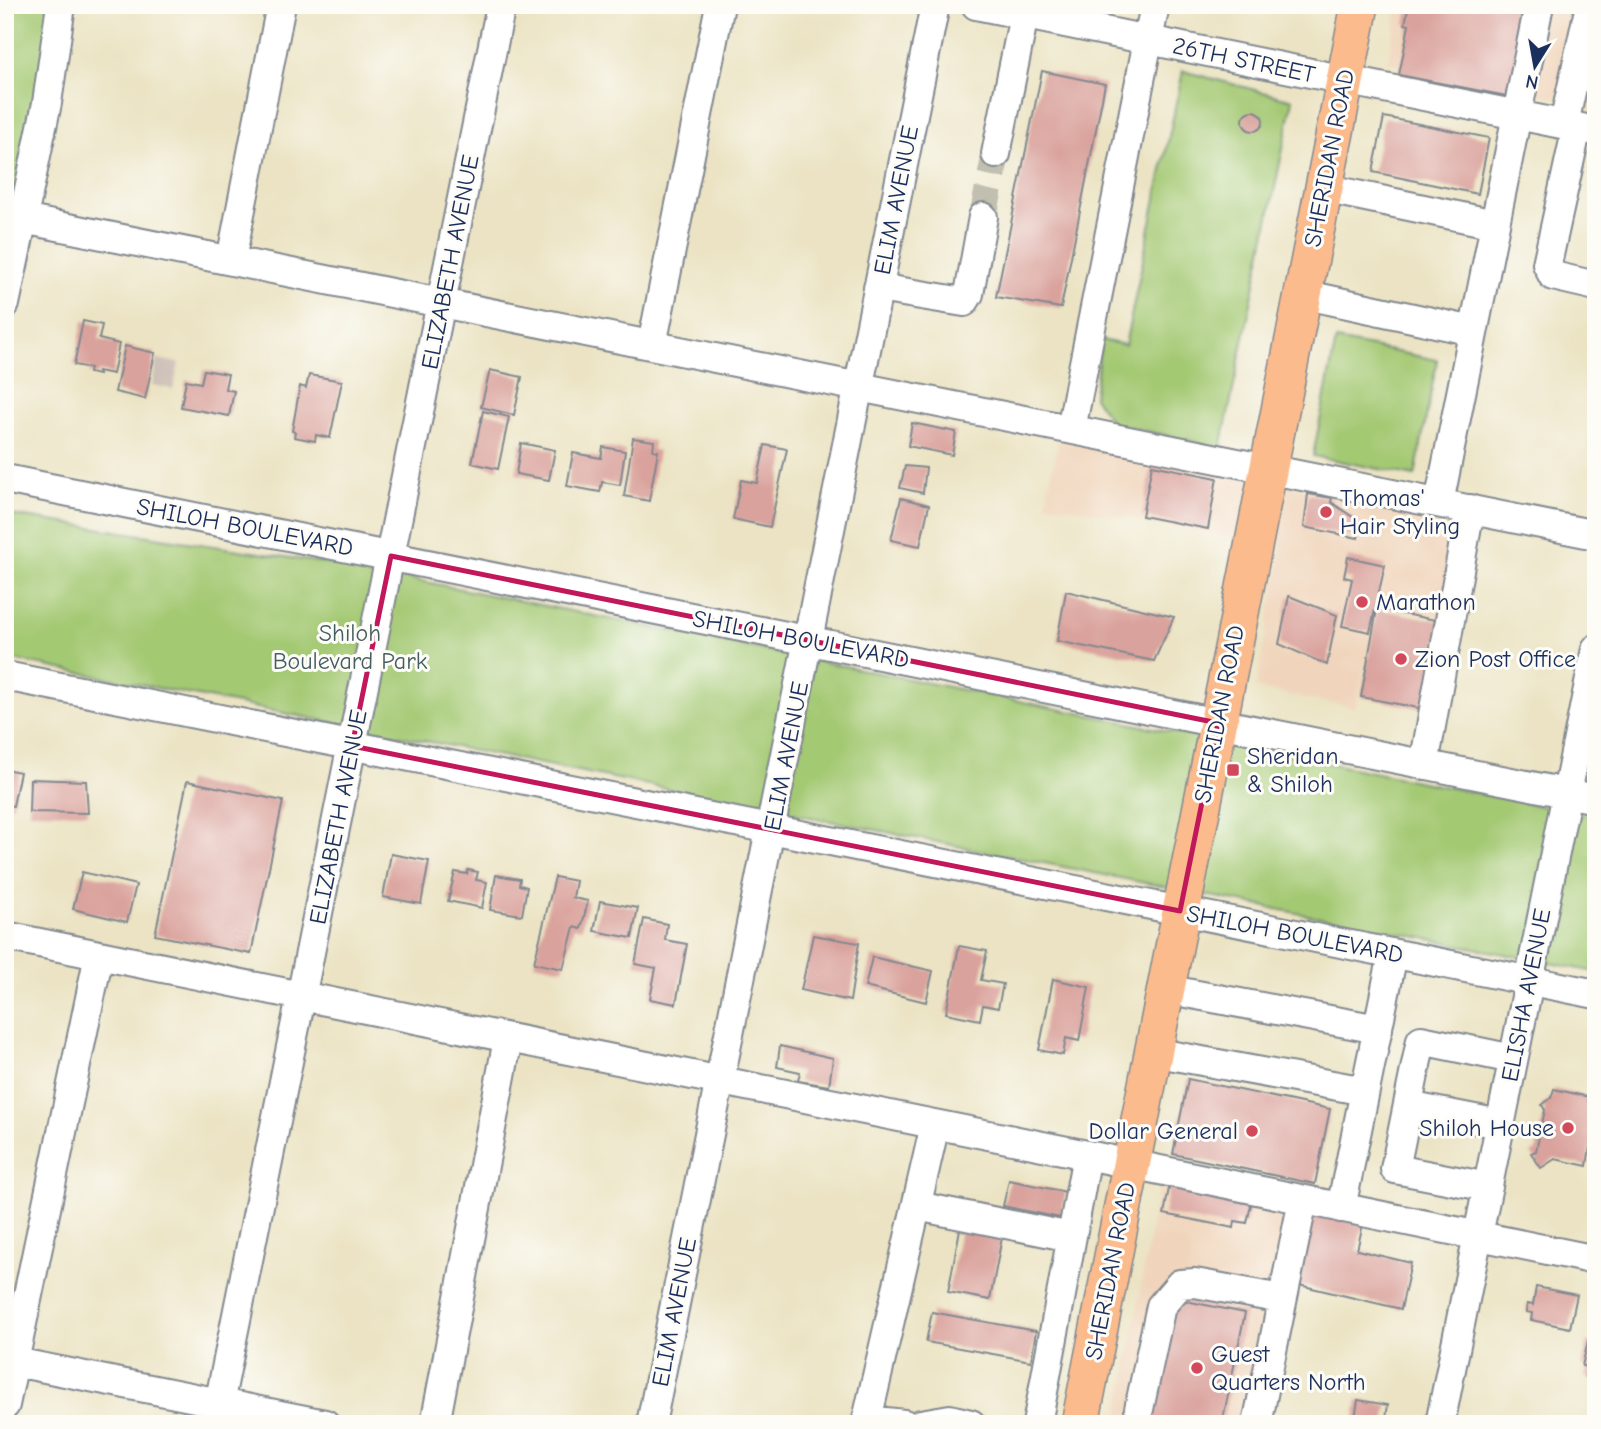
<svg xmlns="http://www.w3.org/2000/svg" width="1601" height="1429" viewBox="0 0 1601 1429" font-family="'Comic Neue',sans-serif">
<rect width="100%" height="100%" fill="#fdfcf7"/>
<filter id="ink" filterUnits="userSpaceOnUse"><feTurbulence type="fractalNoise" baseFrequency=".0143" numOctaves="2"/><feDisplacementMap in="SourceGraphic" scale="14" xChannelSelector="R" yChannelSelector="G"/><feConvolveMatrix kernelMatrix="1 2 1 2 8 2 1 2 1" color-interpolation-filters="sRGB"/></filter>
<filter id="wash" filterUnits="userSpaceOnUse"><feTurbulence type="fractalNoise" baseFrequency=".00686" numOctaves="4" result="noise"/><feDisplacementMap in="SourceGraphic" scale="28" xChannelSelector="R" yChannelSelector="G"/><feGaussianBlur stdDeviation="1.57" result="paint"/><feColorMatrix in="noise" values="0 0 0 0 0 0 0 0 0 0 0 0 0 0 0 0 0 1.4 0 .05"/><feComposite in="paint" operator="in"/></filter>
<g filter="url(#wash)">
<rect width="100%" height="100%" fill="#ebe3c3"/>
<!-- built -->
<path fill="#f0d5bc" d="M1399,5h197v101l-209,-44z
M1058,441l404,79 -19,99 -66,-12 -22,101 -99,-20 26,-141 -236,-44z
M1160,1177l134,29 -45,218h-132z"/>
<!-- industrial -->
<path fill="#cec1b9" d="M157,359l22,4 -6,26 -21,-4z"/>
<!-- green -->
<path fill="#a4c973" stroke="#607c68" stroke-width="2" d="M5,5h56l-56,299z
M1183,71l110,29 -72,348 -109,-25 -18,-26 7,-57 24,5z
M1336,340l101,20 -22,116 -102,-20z
M5,514l351,54 1240,249v155l-1591,-314z"/>
<g id="blocks">
<!-- building -->
<path fill="#daa29c" d="M1409,5h115l-9,46h2v47l-118,-23 10,-50 -4,-1z
M1042,71l63,13 -44,224 -65,-11z
M1243 121a10 10 0 1 1 20 0a10 10 0 1 1-20 0Z
M1384,117l105,21 -11,56 -105,-22z
M83,321l19,4 -3,14 20,5 -6,30 -15,-3 1,4 -10,-2 1,-5 -16,-3z
M125,346l30,7 -10,46 -30,-7z
M204,370l24,4 -3,15 9,2 -5,25 -48,-9 5,-27 15,3z
M490,370l32,7 -8,38 -33,-8z
M309,375l33,6 -12,57 -14,-3 -1,6 -21,-4 1,-5 -3,-1 8,-45 6,2z
M483,411l26,6 -11,52 -26,-6z
M912,423l44,9 -4,23 -44,-9z
M633,438l21,3 -1,9 5,1 -9,50 -25,-5z
M521,443l34,7 -6,30 -33,-6z
M765,445l22,4 -17,78 -37,-8 8,-39 16,3z
M603,447l22,4 -5,34 -18,-3 -2,10 -33,-6 6,-33 28,5z
M1152,465l65,13 -9,51 -66,-13z
M905,466l21,2 -3,25 -23,-5z
M1308,494l24,4 -1,4 29,20 -2,16 -54,-11z
M901,498l28,7 -9,41 -29,-6z
M1348,557l37,8 -15,67 -28,-6 10,-47 -8,-2z
M1066,591l108,26 -20,44 -97,-20z
M1289,596l48,19 -10,50 -48,-21z
M1377,609l64,12 -17,88 -63,-12z
M5,769l15,3 -7,34 -8,-1z
M30,779l56,2 2,32 -59,-1z
M187,781l96,20 -32,153 -96,-19z
M391,854l38,7 -8,43 -38,-7z
M468,870l10,2 -2,8 11,2 -5,26 -34,-7 7,-29 12,2z
M82,872l54,13 -9,37 -54,-13z
M496,875l24,4 -1,6 8,2 -5,28 -32,-5z
M555,877l21,4 -3,17 15,3 -7,28 -7,-2 -11,42 -29,-6z
M600,901l38,7 -6,30 -38,-7z
M644,919l23,5 -2,16 22,4 -11,60 -26,-5 6,-31 -21,-4z
M813,935l46,8 -9,58 -49,-11z
M959,946l28,5 -6,29 22,4 -5,24 -15,-3 -3,15 -34,-7z
M872,957l61,14 -7,31 -61,-15z
M1053,979l36,8 -10,54 -13,-3 -3,17 -24,-5z
M780,1046l53,12 -4,28 -31,-5 2,-9 -23,-5z
M1188,1079l142,30 -15,75 -142,-30z
M1554,1089l35,8 -1,4 8,2v45l-6,-1 -3,19 -32,-7 -14,9 -10,-15 5,-2 9,-41 -3,-5 9,-7z
M1009,1180l57,12 -6,26 -57,-12z
M1170,1183l82,17 -5,23 -12,-2 -1,7 -70,-14z
M1312,1212l51,12 -6,26 54,13 -10,46 -106,-25z
M961,1224l42,8 -13,68 -42,-8z
M1536,1287l41,8 -7,33 -39,-8 1,-7 -6,-1 1,-8 6,1z
M1176,1299l69,14 -23,111h-72z
M932,1312l104,19 -5,30 -105,-19z
M1588,1341l8,2v37l-11,-3 3,-10 -6,-1z
M1358,1400l30,5 -3,19h-31z"/>
</g>
</g>
<g filter="url(#ink)">
<use href="#blocks" fill-opacity="0" stroke="#838990" stroke-width="2"/>
<g fill="none" stroke-linecap="round" stroke-linejoin="round">
<!-- minor-tunnel -->
<path stroke="#c1bfaf" stroke-width="28" stroke-dasharray="28 14" stroke-linecap="butt" d="M983,217l13,-63"/>
<defs>
<path id="minor" d="M976,5l620,126
M1564,124l26,-119
M1577,127l-30,137 6,12 43,10
M996,154l28,-139
M1323,188l172,36
M23,219l1573,316
M231,260l50,-255
M878,288l86,14 5,-8 14,-77
M1302,294l171,37
M5,304l42,-201 14,-98
M652,345l68,-340
M1071,429l84,-424
M5,479l1591,320
M1439,503l100,-498
M5,676l1591,318
M1424,765l46,-256
M5,936l1082,219
M1165,989l213,40
M1153,1052l212,39
M1408,1106l92,18
M1488,1187l-93,-18 26,-129 92,19
M917,1206l154,31
M1341,1208l52,-254
M5,1360l320,64
M5,1405l94,-450
M1139,1409l22,-103 19,-22 15,-1 87,16
M867,1420l37,4
M215,1424l286,-1419
M435,1424l73,-385
M651,1424l284,-1419
M866,1424l69,-299
M921,1424l29,-5 21,5
M1037,1424l50,-269 509,105
M1257,1424l46,-224
M1440,1424l156,-775"/>
<path id="major" d="M1080,1424l280,-1419"/>
</defs>
<!-- minor casing -->
<use href="#minor" stroke="#838990" stroke-width="32"/>
<!-- major casing -->
<use href="#major" stroke="#838990" stroke-width="40"/>
<!-- minor -->
<use href="#minor" stroke="#fff" stroke-width="28"/>
<!-- major -->
<use href="#major" stroke="#fbbb8c" stroke-width="37"/>
</g>
</g>
<!-- marked area -->
<path fill="none" stroke="#c2185b" stroke-width="5" stroke-linejoin="round" d="M391,556l827,167 -38,188 -828,-165z"/>
<!-- markers -->
<g fill="#d1495b" stroke="#fdfcf7" stroke-width="2.5">
<circle cx="1326" cy="512" r="7"/>
<circle cx="1362" cy="602" r="7"/>
<circle cx="1401" cy="659" r="7"/>
<rect x="1226" y="763" width="14" height="14" rx="3.5"/>
<circle cx="1568" cy="1128" r="7"/>
<circle cx="1252" cy="1131" r="7"/>
<circle cx="1197" cy="1368" r="7"/>
</g>
<g text-anchor="middle" stroke-width="6" stroke-linejoin="round" paint-order="stroke">
<!-- street labels -->
<g font-size="24" fill="#1b2f5e" stroke="#fdfcf7">
<text transform="translate(1244 60) rotate(12)" y="8">26TH STREET</text>
<text transform="translate(1329 158) rotate(-79)" y="8">SHERIDAN ROAD</text>
<text transform="translate(896 200) rotate(-79)" y="8">ELIM AVENUE</text>
<text transform="translate(450 262) rotate(-79)" y="8">ELIZABETH AVENUE</text>
<text transform="translate(245 527) rotate(11)" y="8">SHILOH BOULEVARD</text>
<text transform="translate(801 639) rotate(11)" y="8">SHILOH BOULEVARD</text>
<text transform="translate(1219 714) rotate(-79)" y="8">SHERIDAN ROAD</text>
<text transform="translate(786 756) rotate(-79)" y="8">ELIM AVENUE</text>
<text transform="translate(338 817) rotate(-79)" y="8">ELIZABETH AVENUE</text>
<text transform="translate(1295 934) rotate(11)" y="8">SHILOH BOULEVARD</text>
<text transform="translate(1526 995) rotate(-79)" y="8">ELISHA AVENUE</text>
<text transform="translate(1110 1271) rotate(-79)" y="8">SHERIDAN ROAD</text>
<text transform="translate(674 1312) rotate(-79)" y="8">ELIM AVENUE</text>
</g>
<!-- poi labels -->
<g font-size="24" fill="#1b2f5e" stroke="#fdfcf7" text-anchor="start">
<text x="1340" y="506">Thomas'<tspan x="1340" dy="28">Hair Styling</tspan></text>
<text x="1376" y="610">Marathon</text>
<text x="1415" y="667">Zion Post Office</text>
<text x="1247" y="764">Sheridan<tspan x="1247" dy="28">&amp; Shiloh</tspan></text>
<text x="1554" y="1136" text-anchor="end">Shiloh House</text>
<text x="1238" y="1139" text-anchor="end">Dollar General</text>
<text x="1211" y="1362">Guest<tspan x="1211" dy="28">Quarters North</tspan></text>
</g>
<!-- park labels -->
<g font-size="24" fill="#445d64" stroke="#fdfcf7">
<text x="350" y="641">Shiloh<tspan x="350" dy="28">Boulevard Park</tspan></text>
</g>
</g>
<!-- margin -->
<rect width="1601" height="1429" fill="none" stroke="#fdfcf7" stroke-width="28"/>
<!-- north arrow -->
<g transform="translate(1535 66) rotate(191)" stroke="#fdfcf7" stroke-width="5" paint-order="stroke">
<path d="M0-5L12 26L0 18L-12 26Z" fill="#1b2f5e"/>
<text y="-10" font-size="19" font-weight="bold" text-anchor="middle" fill="#1b2f5e">N</text>
</g>
</svg>
